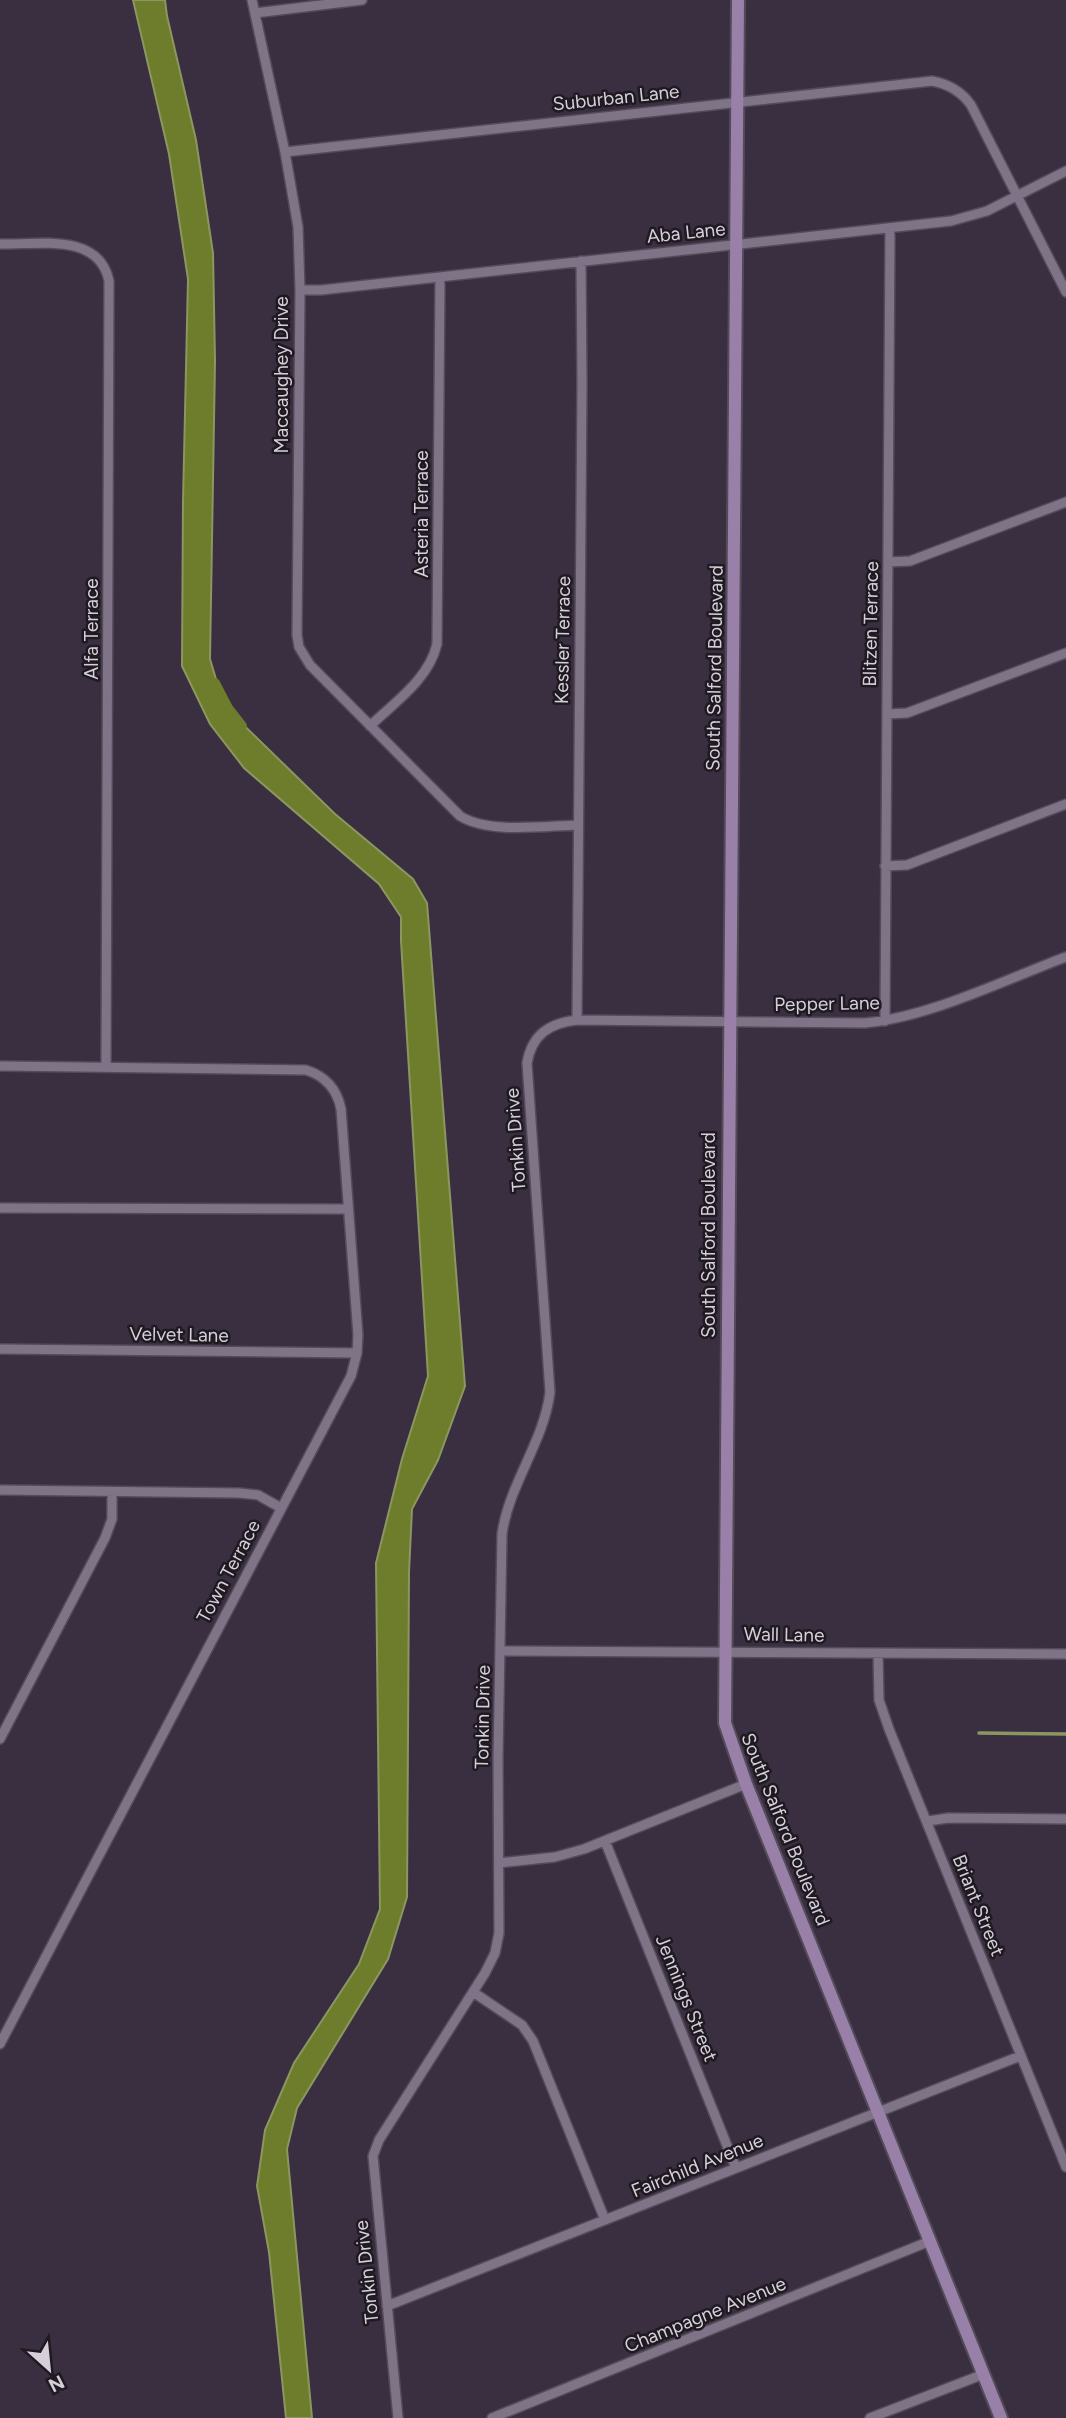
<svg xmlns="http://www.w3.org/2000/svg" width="1066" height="2418" viewBox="0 0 1066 2418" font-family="Figtree,sans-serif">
<rect width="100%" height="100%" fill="#3a2f40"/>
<!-- water -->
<path fill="#6d7d2b" stroke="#8c9660" stroke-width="2" d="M133,0h32l2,16 29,124 17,113 2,108 -5,298 14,47 111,108 78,65 14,24 38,483 -27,74 -26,49 -3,63 -2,325 -19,62 -91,149 -10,41 25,269h-26l-17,-166 -12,-66 8,-56 29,-67 65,-99 21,-55 -4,-346 26,-104 26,-83 -27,-435v-24l-22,-33 -135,-116 -34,-44 -28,-58 1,-164 5,-223 -19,-125z"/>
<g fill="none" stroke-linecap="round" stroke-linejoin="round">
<!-- stream -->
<path stroke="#8c9660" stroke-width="3.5" d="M979,1733l87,1"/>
<!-- canal -->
<path stroke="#6d7d2b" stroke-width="10" d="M215,683l13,25 14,18"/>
<defs>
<path id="street" d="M252,0l33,152 13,75 2,63 -3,345 2,12 11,18 150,151c29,18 83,10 117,9
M255,13l107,-13
M285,152l647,-71c17,3 29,10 39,24l95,187
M0,244c38,1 99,-12 109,37l-3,786
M300,290h21l630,-69 36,-10 79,-40
M888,562l22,-1 156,-59
M887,714l20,-1 159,-60
M370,726c25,-24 59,-47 67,-82l3,-367
M885,866l22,-1 159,-61
M577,1020l5,-636 -1,-123
M885,1021l5,-793
M0,1066l306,4c19,6 31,19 35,39l17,226 -1,18 -6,23 -351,668
M0,1208l348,1
M0,1349l357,4
M0,1490l239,3 19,2 23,13
M501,1651l565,3
M878,1653l1,47 10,29 177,438
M0,1739l105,-201 7,-19v-27
M928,1821l20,-3 118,1
M605,1841l131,327
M499,1863l56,-6 29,-8 162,-65
M473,1992l49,33 11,16 72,179
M387,2306l633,-250
M398,2418l-25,-262 6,-16 106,-167 10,-20 4,-20 -1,-176 4,-223c7,-50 42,-92 48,-142l-23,-329c5,-29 23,-40 50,-43l288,3c65,-6 139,-43 201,-66
M492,2418l438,-177
M870,2418l114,-44"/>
<path id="secondary" d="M738,0l-13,1723 21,61 255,634"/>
</defs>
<!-- street casing -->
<use href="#street" stroke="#544b59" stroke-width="12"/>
<!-- secondary casing -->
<use href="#secondary" stroke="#544b59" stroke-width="16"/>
<!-- street -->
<use href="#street" stroke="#7f7387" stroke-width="9"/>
<!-- secondary -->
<use href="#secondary" stroke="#9980a8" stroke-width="12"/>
</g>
<g text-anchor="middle" stroke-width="5" stroke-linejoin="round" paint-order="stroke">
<!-- street labels -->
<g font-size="19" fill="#d6cfda" stroke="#1f1a21">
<text transform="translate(616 97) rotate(-6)" y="7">Suburban Lane</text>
<text transform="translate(686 232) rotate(-6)" y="7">Aba Lane</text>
<text transform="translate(281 375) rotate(-90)" y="7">Maccaughey Drive</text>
<text transform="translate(421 514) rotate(-90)" y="7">Asteria Terrace</text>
<text transform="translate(870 624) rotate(-89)" y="7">Blitzen Terrace</text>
<text transform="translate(91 629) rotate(-90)" y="7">Alfa Terrace</text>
<text transform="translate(562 640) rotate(-89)" y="7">Kessler Terrace</text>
<text transform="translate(714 668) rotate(-89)" y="7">South Salford Boulevard</text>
<text transform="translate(827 1003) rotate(-1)" y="7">Pepper Lane</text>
<text transform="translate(515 1140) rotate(-94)" y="7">Tonkin Drive</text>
<text transform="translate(708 1235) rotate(-90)" y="7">South Salford Boulevard</text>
<text transform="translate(179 1334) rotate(1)" y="7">Velvet Lane</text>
<text transform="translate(228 1571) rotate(-62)" y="7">Town Terrace</text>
<text transform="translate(784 1634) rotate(1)" y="7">Wall Lane</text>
<text transform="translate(482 1717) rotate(-89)" y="7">Tonkin Drive</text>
<text transform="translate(786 1829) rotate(68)" y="7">South Salford Boulevard</text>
<text transform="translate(979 1905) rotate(68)" y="7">Briant Street</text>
<text transform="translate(687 1998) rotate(68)" y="7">Jennings Street</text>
<text transform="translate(697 2165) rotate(-22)" y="7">Fairchild Avenue</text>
<text transform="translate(366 2272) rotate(-96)" y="7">Tonkin Drive</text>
<text transform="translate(705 2314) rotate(-22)" y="7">Champagne Avenue</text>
</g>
</g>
<!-- north arrow -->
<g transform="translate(49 2369) rotate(153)" stroke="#1f1a21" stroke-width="5" paint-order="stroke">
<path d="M0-5L12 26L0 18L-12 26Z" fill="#d6cfda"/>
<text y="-10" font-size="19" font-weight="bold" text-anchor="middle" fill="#d6cfda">N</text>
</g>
</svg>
